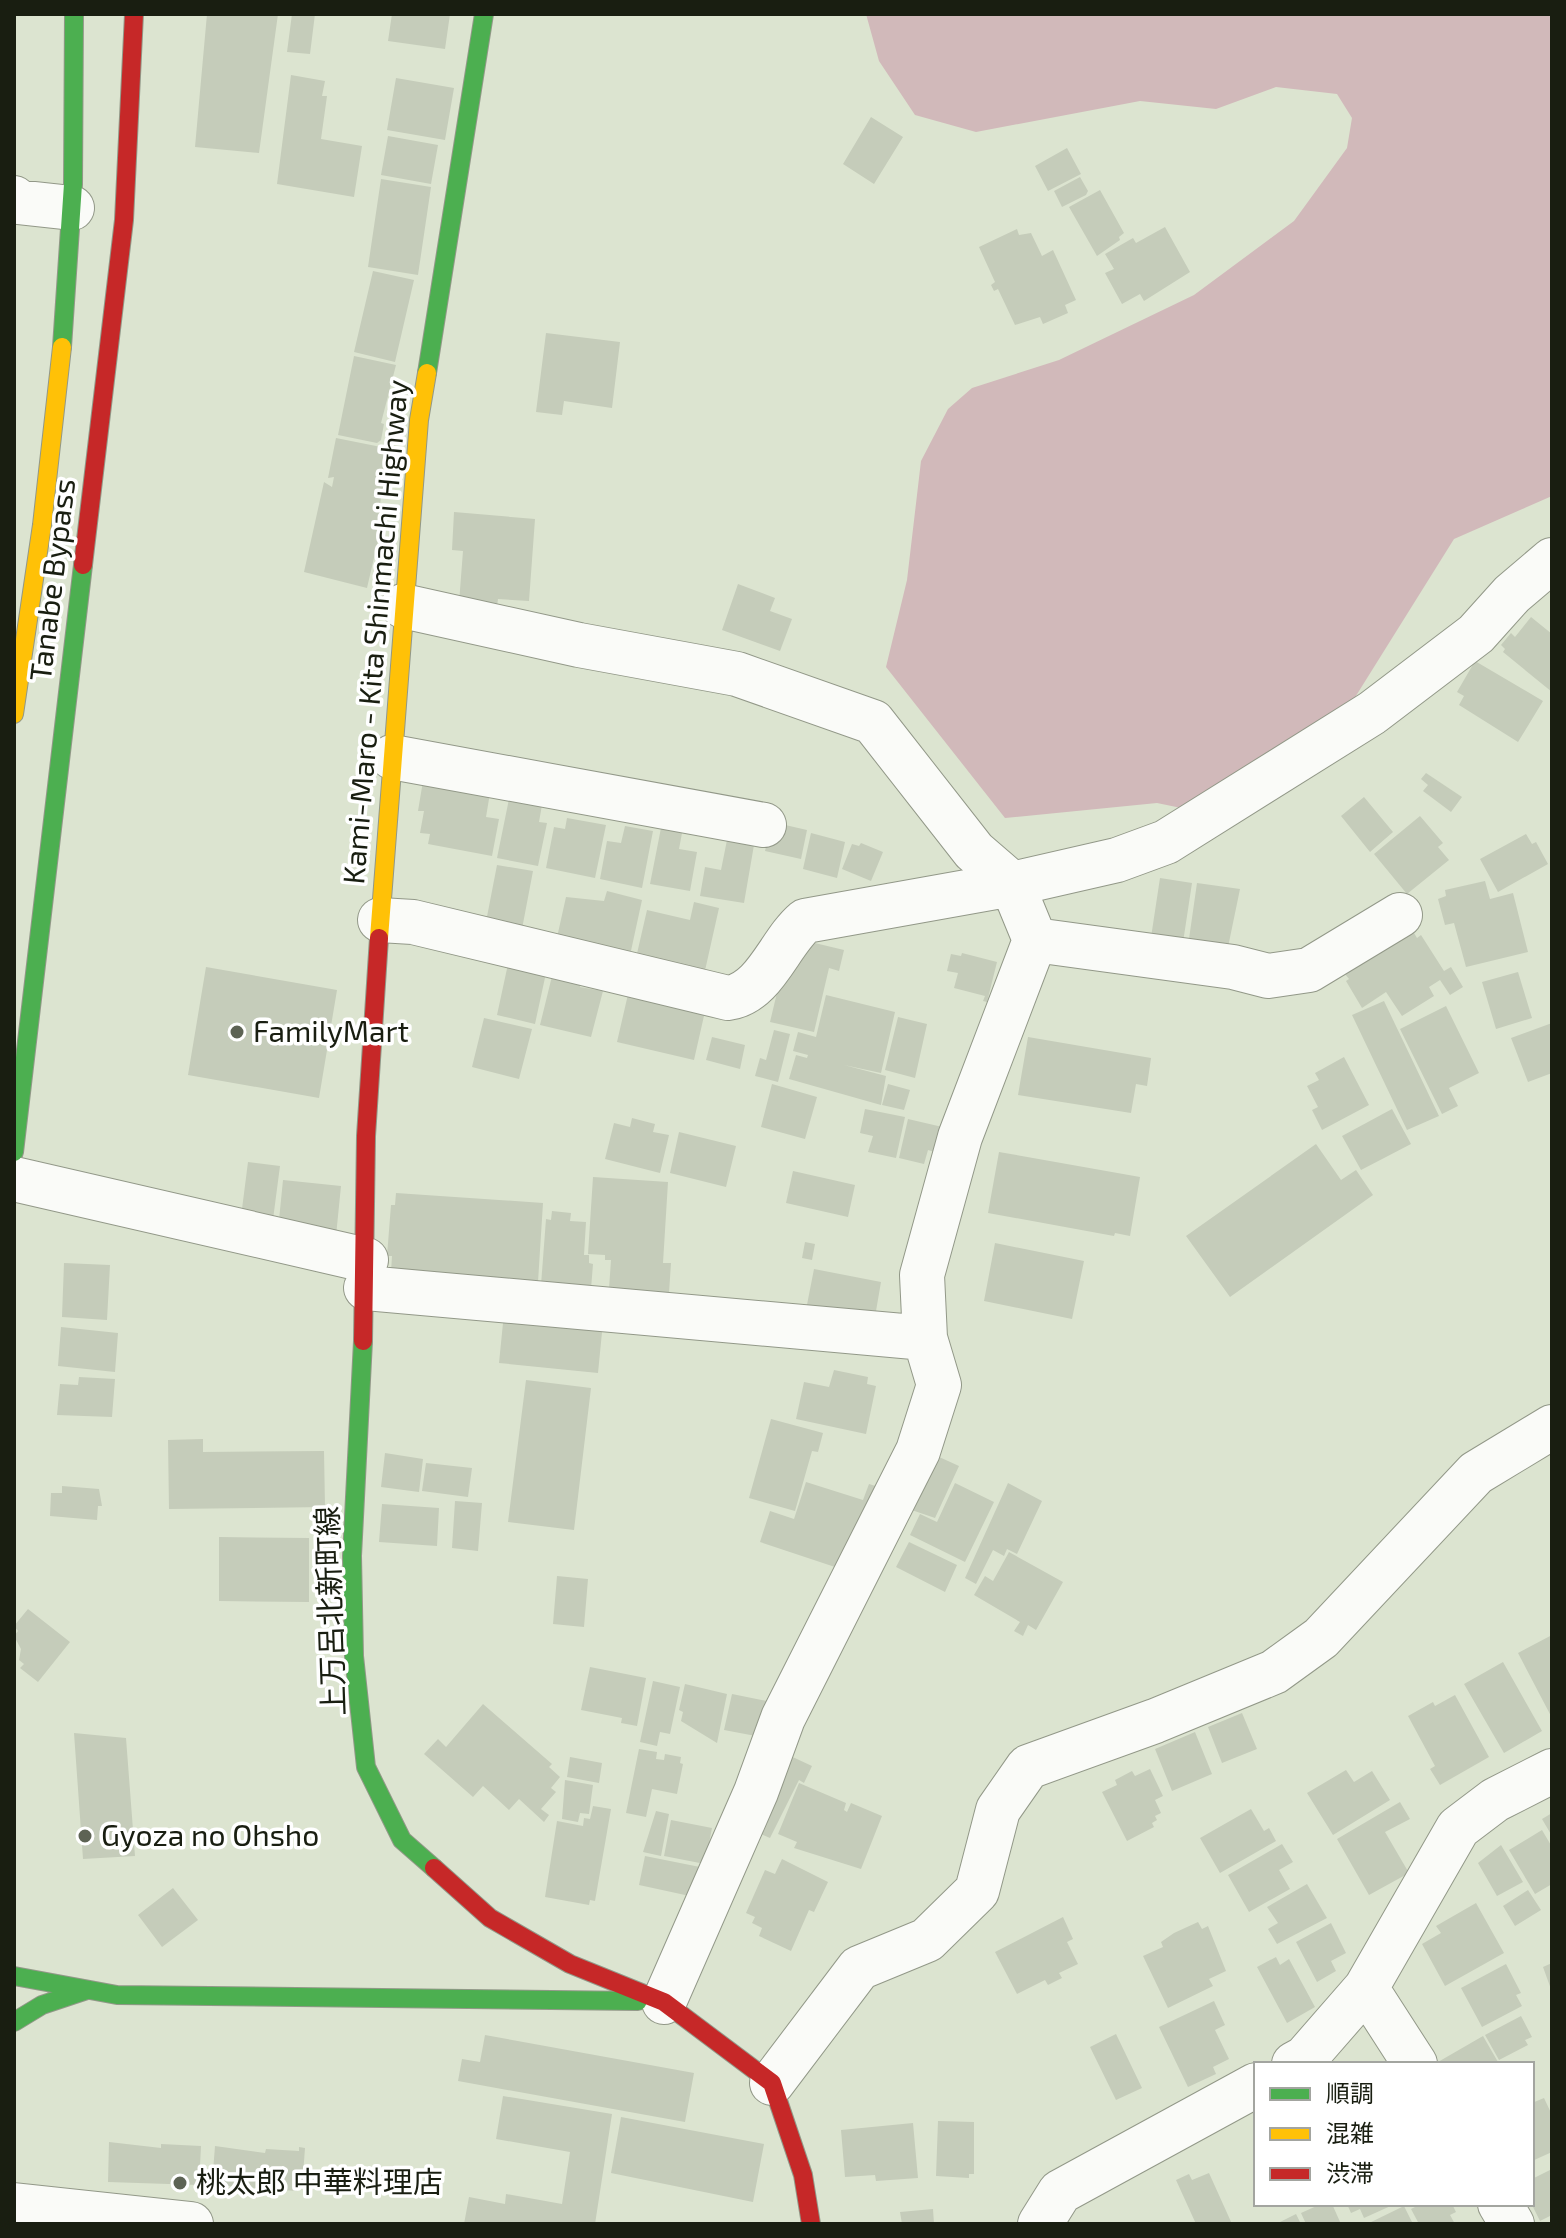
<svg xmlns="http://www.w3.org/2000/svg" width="1566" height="2238" viewBox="0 0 1566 2238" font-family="'Exo 2','Noto Sans JP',sans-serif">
<rect width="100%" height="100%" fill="#dce4d0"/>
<!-- forest -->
<path fill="#d1b9ba" d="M866,14h686v482l-98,43 -100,160 -134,117 -63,-13 -152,15 -119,-151 21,-87 14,-119 27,-52 24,-21 87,-28 135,-65 100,-74 53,-73 5,-30 -15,-24 -61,-7 -60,22 -76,-8 -164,31 -61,-17 -36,-54z"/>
<!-- building -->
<path fill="#c5ccba" d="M207,14h71l-19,139 -64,-6z
M292,14h23l-5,40 -23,-2z
M392,14h58l-5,35 -57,-8z
M291,75l34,6 -3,15h5l-6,43 41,7 -8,51 -77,-13z
M396,78l58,10 -9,52 -58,-10z
M871,117l32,20 -29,47 -31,-20z
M388,136l50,9 -7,39 -50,-9z
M1067,148l14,26 -33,17 -13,-25z
M1080,177l8,14 -2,4 -24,12 -8,-16z
M381,179l50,8 -13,88 -50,-8z
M1100,190l24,43 -5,4 1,3 -23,16 -28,-49z
M1165,227l25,45 -46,29 -4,-7 -18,10 -17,-31 9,-4 -9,-15 28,-16 3,5z
M1017,229l2,6 12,-2 11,23 11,-6 23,50 -11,5 3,8 -25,11 -3,-7 -25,8 -17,-36 -4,2 -3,-6 4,-3 -16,-35z
M373,271l41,9 -19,82 -41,-10z
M546,333l74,9 -8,66 -48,-7 -2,14 -26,-3z
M354,356l42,9 -15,58 3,1 -3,16 -4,3 -39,-8z
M336,438l55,11 -10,48 -10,-1 10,2 -1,6 6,2 -19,82 -63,-16 20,-90 8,5 2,-10 -6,1z
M454,512l81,7 -6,82 -31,-2 -1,7 -38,-3 4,-52 -11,-1z
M738,584l37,14 -5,13 22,8 -12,32 -58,-21z
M1531,617l21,17v58l-49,-40 2,-3 -4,-4 10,-12 4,4z
M1475,661l68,40 -25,41 -59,-37 5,-9 -7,-4z
M1426,773l36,24 -11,15 -28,-21 5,-6 -7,-6z
M423,781l67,12 -4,24 13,2 -7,37 -64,-12 2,-10 -10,-1 4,-22h-6z
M1364,797l29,35 -23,20 -29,-36z
M509,799l33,6 -3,17 8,1 -9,43 -41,-8z
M1420,816l23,27 -5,4 11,13 -42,34 -33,-40z
M567,818l39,7 -11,53 -49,-10 8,-41 11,2z
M772,822l35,8 -6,29 -36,-8z
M625,826l28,5 -11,57 -42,-9 7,-38 14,2z
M661,828l21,5 -3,16 18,3 -7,39 -40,-7z
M811,833l34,9 -8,36 -34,-9z
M1526,834l6,10 4,-2 12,22 -50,28 -18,-33z
M727,840l27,5 -10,58 -44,-7 5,-29 16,3z
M861,843l22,9 -12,29 -29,-12 10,-25 7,2z
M497,865l36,6 -11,58 -37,-2z
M1160,878l32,5 -10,66 -32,-5z
M1485,881l5,18 23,-6 15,59 -62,15 -12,-44 -9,2 -7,-26 8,-3 -1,-6z
M1197,883l43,6 -13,63 -39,-6z
M607,891l35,9 -13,60 -73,-18 10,-45 38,4z
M694,902l25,6 -15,67 -68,-17 11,-48 43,10z
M1411,928l6,10 4,-3 23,36 7,-4 12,20 -13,8 -10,-15 -11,7 5,9 -32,20 -16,-24 -24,16 -16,-27 3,-2 -4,-5z
M798,939l46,11 -5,21 -10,-3 -15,64 -44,-10 16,-67z
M962,953l35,9 -10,40 -4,-1 2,-5 -31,-8 4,-15 -11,-2 4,-17 10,2z
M508,964l38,9 -11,51 -38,-9z
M206,967l131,23 -18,108 -131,-23z
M554,968l29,7 -3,12 23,4 -12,46 -51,-12z
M1518,972l14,46 -36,11 -14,-47z
M629,990l36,9 -1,6 23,6 19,-4 -12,53 -77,-18z
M826,995l69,17 -14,61 -37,-8 42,11 -5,29 -92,-26 7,-24 11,3 1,-3 -15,-4 5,-19 18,5z
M1384,1001l55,115 -32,14 -55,-115z
M1446,1006l33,67 -30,15 9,18 -16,8 -42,-85z
M898,1017l29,7 -12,54 -30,-8z
M484,1018l48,11 -13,50 -47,-12z
M1552,1023v50l-24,9 -17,-44z
M774,1030l16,4 -12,48 -23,-6 5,-18 6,2z
M712,1037l33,8 -5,24 -34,-9z
M1028,1037l123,21 -4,28 -11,-2 -5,29 -113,-18z
M1344,1057l25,48 -47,25 -10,-20 6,-3 -11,-21 12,-6 -4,-7z
M772,1084l45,13 -12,42 -44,-12z
M888,1084l22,6 -6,20 -22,-5z
M865,1109l40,8 -9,41 -28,-6 5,-16 -13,-3z
M1392,1109l19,35 -50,26 -19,-34z
M632,1118l23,6 -2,8 16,3 -9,38 -55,-14 9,-36 16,4z
M908,1119l43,10 -13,24 -10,-3 -4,14 -25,-6z
M679,1132l57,14 -10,41 -56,-14z
M1316,1144l25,36 15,-10 17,25 -143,102 -44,-61z
M999,1152l141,25 -10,59 -15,-3 -1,3 -126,-23z
M248,1162l32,4 -8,61 -24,-3 2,-13 -8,-2z
M793,1171l62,14 -7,32 -62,-14z
M593,1177l75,5 -5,81h8l-2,30 -60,-4 2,-29h-6v-5l-17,-1z
M283,1180l58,6 -5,50 -58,-6z
M396,1193l147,10 -5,79 -147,-10 1,-16h-5l4,-51h4z
M552,1211l19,2 -1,8 16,1 -2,33h5v8l4,1 -2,25 -50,-4 5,-66 5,1z
M805,1242l10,2 -3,16 -10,-2z
M995,1243l89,18 -12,58 -88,-18z
M64,1263l46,2 -3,55 -45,-3z
M814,1269l67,13 -5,29 -5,-1 -3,17 -63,-12z
M504,1313l99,9 -5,51 -99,-10z
M61,1327l57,6 -3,39 -57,-6z
M834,1370l34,7 -1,7 9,2 -10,48 -70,-15 8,-37 25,5z
M79,1377l36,2 -3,38 -55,-2 3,-31 18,1z
M526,1380l65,8 -17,142 -66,-8z
M771,1419l52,14 -5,19 -6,-1 -17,60 -46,-13z
M203,1439v13l121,-1 1,56 -156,2 -1,-69z
M926,1451l33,15 -24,52 -35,-12z
M385,1453l38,6 -4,33 -38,-5z
M426,1463l46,5 -4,29 -46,-6z
M806,1482l57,18 6,-16 13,4 -38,82 -84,-28 10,-31 24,8z
M955,1483l39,19 -29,60 -55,-27 10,-21 17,8z
M1008,1483l34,18 -25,53 -10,-5 -3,7 -11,-6 -17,34 -11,-6z
M62,1486l37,3 3,17h-4l-1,14 -47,-4 1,-23h11z
M455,1501l27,2 -4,48 -26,-3z
M382,1504l57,4 -2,38 -58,-4z
M219,1537l90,1v64l-90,-1z
M909,1542l48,23 -12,27 -49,-25z
M1009,1552l54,30 -27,48 -8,-5 -5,11 -9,-5 6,-9 -46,-27 11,-19 8,5z
M557,1576l31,3 -4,48 -31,-3z
M28,1609l42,33 -32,40 -18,-14 4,-4 -5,-4 2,-11 -7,-13 4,-5 -4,-5z
M1552,1635v83l-34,-65z
M1503,1662l39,69 -38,22 -40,-69z
M590,1667l56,11 -9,48 -16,-3 1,-5 -41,-8z
M653,1681l27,6 -10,47 -10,-2 -3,14 -17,-4z
M685,1684l42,10 -10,49 -36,-22 2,-9 -4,-2z
M732,1694l40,8 -11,35 -37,-7z
M1455,1695l34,62 -49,28 -10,-16 5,-3 -27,-50 25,-14 2,4z
M483,1704l69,60 -3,3 11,10 -9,11 5,4 -15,17 8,6 -5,7 -25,-23 -10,11 -26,-24 -10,11 -49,-43 14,-15 8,8z
M1242,1713l15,36 -35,14 -14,-36z
M1195,1732l17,42 -40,17 -17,-42z
M74,1733l52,5 9,118 -52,3z
M639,1749l18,3 -1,7 8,1 1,-6 16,3 -1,6 3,1 -6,30 -25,-5 -6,28 -20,-4z
M784,1753l28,13 -8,17 -5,-3 -29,58 -27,-12z
M570,1757l32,6 -3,20 -32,-6z
M1150,1769l13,27 -8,4 6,13 -6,3 2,4 -5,3 2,4 -27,14 -25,-49 15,-7 -2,-5 17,-9 3,5z
M1346,1770l8,12 18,-11 18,29 -57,35 -26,-42z
M565,1780l28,5 -4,29 -9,-1 -2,9 -16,-3z
M799,1783l47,20 -2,7 3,2 4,-9 31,13 -21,53 -67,-21 3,-6 -19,-8z
M1400,1802l10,17 -25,13 24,41 -40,22 -32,-56z
M593,1806l18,3 -16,92 -5,-1 -1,5 -44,-8 12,-76 26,5 1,-8 6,1z
M1251,1809l13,22 5,-3 7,13 -56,32 -20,-35z
M656,1811l13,3 -8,42 -18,-4z
M1552,1813v23l-10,-17z
M671,1820l41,8 -7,36 -41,-8z
M1542,1830l10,17v37l-17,10 -26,-44z
M1282,1844l11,18 -14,8 11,19 -41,23 -21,-37z
M1501,1845l22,37 -26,14 -19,-33z
M645,1856l60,12 -6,30 -60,-13z
M782,1859l46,23 -14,30 -5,-2 -18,41 -32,-15 3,-8 -10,-5 3,-6 -9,-4 19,-43 10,4z
M1307,1884l20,34 -50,26 -9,-15 10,-6 -11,-16z
M173,1888l25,32 -36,27 -24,-32z
M1528,1890l13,20 -26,16 -12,-20z
M1476,1903l28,50 -59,33 -23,-42 19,-11 -5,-7z
M1063,1917l10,22 -6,3 11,22 -19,9 3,5 -14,7 -3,-5 -28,14 -22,-42z
M1198,1922l4,7 6,-3 18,45 -17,8 4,7 -45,22 -25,-52 20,-9 -2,-5 13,-9z
M1331,1923l15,30 -15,8 5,10 -19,11 -21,-40z
M1276,1957l4,8 9,-6 26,48 -28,16 -30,-56z
M1552,1963v29l-9,-25z
M1506,1964l15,29 -5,2 6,11 -40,21 -21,-39z
M1214,2001l11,24 -10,5 14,29 -16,8 3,7 -28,13 -29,-60z
M1521,2016l11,21 -7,3 3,5 -29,15 -14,-25z
M1116,2034l26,54 -26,12 -26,-53z
M485,2035l209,38 -9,49 -227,-41 4,-22 18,3z
M1483,2036l15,26 -59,2 -1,-2z
M503,2096l109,18 -17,110h-131l5,-27 36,7 1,-10 56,10 8,-52 -74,-13z
M1544,2098l8,17v37l-20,9v-58z
M621,2117l143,27 -11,58 -142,-29z
M938,2121l36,1v52h-5v4l-33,-2z
M913,2123l5,55 -42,3 -1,-6 -30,2 -4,-47z
M109,2142l52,6v-4l40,2 -2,39 -91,-3z
M215,2146l50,7 1,-4 33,2v-4l6,1 -3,40 -5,-1v4l-85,-6z
M1552,2169v46l-12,6 -8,-16v-26z
M1209,2173l23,51h-36l-20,-44 13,-6 3,6z
M1321,2204h11l9,20h-35l-5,-11z
M1347,2204h48l-31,14 -4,-9 -9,4z
M1421,2204h31l4,8 -6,3 5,9h-36l-8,-15z
M1404,2206l9,18h-46z
M933,2209l1,15h-32l-2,-12z
M1296,2214l5,10h-25z"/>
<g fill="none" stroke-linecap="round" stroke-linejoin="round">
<defs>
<path id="street" d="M14,198l3,4 55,6
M403,606l176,39 158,29 136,48 101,129 38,33 23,56 -75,197 -38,138 3,63 14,47 -21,66 -135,267 -27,74 -92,210
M392,757l372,68
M380,920l33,2 315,76c37,-5 51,-55 77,-77l207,-37 105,-24 49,-18 206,-129 104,-79 36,-40 40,-34
M1035,940l198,27 35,9 41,-6 91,-55
M14,1179l352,81
M366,1288l559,50
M1366,1988l49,76
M1294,2064l11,-6 61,-70 92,-160 37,-28 57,-29
M772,2083l87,-115 68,-28 50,-49 21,-81 30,-43 127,-46 119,-49 47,-34 155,-165 76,-46
M1500,2204l12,20
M14,2205l177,19
M1040,2224l20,-32 196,-107"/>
<path id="fast" d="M62,347l11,-163 1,-170
M427,373l57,-359
M14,1152l69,-587
M363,1341l-11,215 2,100 12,111 36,73 32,28
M14,1976l103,19 521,6
M14,2022l28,-17 45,-15"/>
<path id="slow" d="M14,714l28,-189 20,-178
M379,938l40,-518 8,-47"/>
<path id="jam" d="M83,565l41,-345 10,-206
M363,1341l3,-205 13,-198
M434,1868l56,50 80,46 94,38 108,81 31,92 8,49"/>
</defs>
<!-- street casing -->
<use href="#street" stroke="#929888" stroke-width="46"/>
<!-- fast casing -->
<use href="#fast" stroke="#929888" stroke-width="20"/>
<!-- slow casing -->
<use href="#slow" stroke="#929888" stroke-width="20"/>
<!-- jam casing -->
<use href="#jam" stroke="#929888" stroke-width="20"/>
<!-- street -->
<use href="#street" stroke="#fafbf8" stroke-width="44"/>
<!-- fast -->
<use href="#fast" stroke="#4caf50" stroke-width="18"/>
<!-- slow -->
<use href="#slow" stroke="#ffc107" stroke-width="18"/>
<!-- jam -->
<use href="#jam" stroke="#c62828" stroke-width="18"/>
</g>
<!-- markers -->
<g fill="#5d6354" stroke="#fff" stroke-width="3">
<circle cx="237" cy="1032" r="8"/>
<circle cx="85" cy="1836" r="8"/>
<circle cx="180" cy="2183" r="8"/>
</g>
<g text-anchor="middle" stroke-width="7" stroke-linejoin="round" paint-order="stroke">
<!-- street labels -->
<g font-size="30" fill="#191e11" stroke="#fff">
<text transform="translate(53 580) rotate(-83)" y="10">Tanabe Bypass</text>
<text transform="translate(376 632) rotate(-85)" y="10">Kami-Maro - Kita Shinmachi Highway</text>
<text transform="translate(331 1611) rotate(-92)" y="10">上万呂北新町線</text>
</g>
<!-- poi labels -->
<g font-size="30" fill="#191e11" stroke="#fff" text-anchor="start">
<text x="253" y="1042">FamilyMart</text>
<text x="101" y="1846">Gyoza no Ohsho</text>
<text x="196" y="2193">桃太郎 中華料理店</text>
</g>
</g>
<!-- border -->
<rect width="1566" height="2238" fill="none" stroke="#191e11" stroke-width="32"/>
<!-- legend -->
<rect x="1254" y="2062" width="280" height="144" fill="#ffffff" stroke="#a3a5a0" stroke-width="2"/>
<rect x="1270" y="2088" width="40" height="12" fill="#4caf50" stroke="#a3a5a0" stroke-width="2"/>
<text x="1326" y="2102" font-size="24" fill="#191e11">順調</text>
<rect x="1270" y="2128" width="40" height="12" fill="#ffc107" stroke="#a3a5a0" stroke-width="2"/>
<text x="1326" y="2142" font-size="24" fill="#191e11">混雑</text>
<rect x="1270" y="2168" width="40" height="12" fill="#c62828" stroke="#a3a5a0" stroke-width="2"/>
<text x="1326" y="2182" font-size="24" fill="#191e11">渋滞</text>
</svg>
